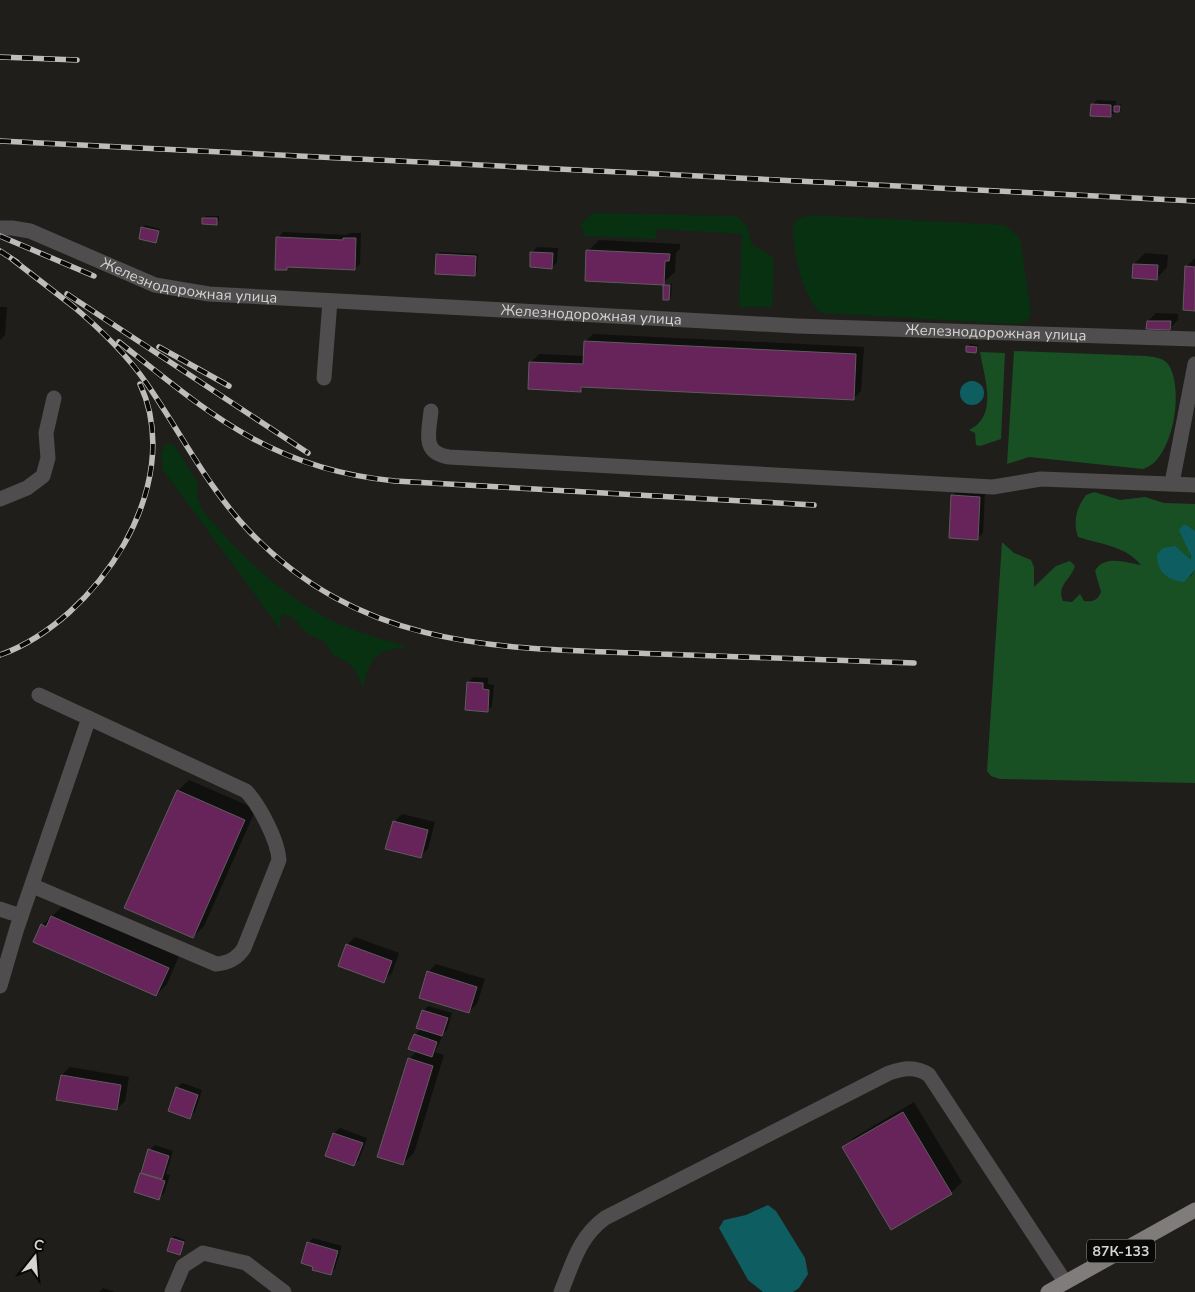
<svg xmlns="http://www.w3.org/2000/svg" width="1195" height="1292" viewBox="0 0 1195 1292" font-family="'Nunito Sans',sans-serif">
<rect width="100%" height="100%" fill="#1f1e1b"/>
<!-- green -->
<path fill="#073110" d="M594,213l143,3 10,10 5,19 20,11 2,9 -2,42h-33l3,-73 -85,-5 -1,10 -71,-3 -5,-12z
M812,215l192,10 13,10 4,8 10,71 -5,8 -11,2 -193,-11c-17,-9 -30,-64 -29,-83 0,-4 3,-8 4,-11z
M170,443l5,3 23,37 -1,14 5,12c36,45 84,91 137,115 22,10 47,16 70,23 -33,2 -39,11 -46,41 -7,-22 -11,-24 -31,-34 -7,-18 -15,-12 -27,-23 -10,-9 -6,-12 -22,-17l-3,6 1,10 -118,-160 -2,-15 4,-10z"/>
<!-- forest -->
<path fill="#185023" d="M1014,351l133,5c8,1 16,2 21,8 17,24 5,97 -25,105l-114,-12 -22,7z
M980,352l25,1 -4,86 -21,7 -4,-1 -1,-12 -6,-3c30,-14 15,-53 11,-78z
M1094,492l26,8 25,-3 19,6 31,1v27l-8,-6h-4c-2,17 9,24 8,36l-5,-5 4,21 5,-7v213l-195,-4 -9,-3 -4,-5 15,-229 12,11 17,7 3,7v20l22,-21 14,-5 5,5c-4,14 -19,19 -12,35l9,1 8,-8 4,7c9,1 13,0 17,-9l-6,-21c9,-17 31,-8 46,-6 -15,-19 -41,-21 -63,-28 -5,-15 -2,-29 8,-42z"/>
<!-- water -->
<path fill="#0e5e61" d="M960 393a12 12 0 1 1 24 0a12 12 0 1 1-24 0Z
M1183,525h4l8,6v39l-11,12c-17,-2 -27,-10 -27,-28l6,-6 12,-2 16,14v-4l-12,-26z
M768,1205l8,6 29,47 3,16 -9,14 -6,4h-30l-15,-12 -29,-52 5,-8 22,-5z"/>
<!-- shadow -->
<path fill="#0007" d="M1097,100l19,1v5l5,-2v5l-11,7 -18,-11z
M206,216h13v5l-3,2 -13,-5z
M145,225l15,4 -4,12 -14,-13z
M283,232l64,3 2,-2h12l-1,31 -6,5 -65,-3 -2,3 -9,-31z
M599,240l81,4v5l-4,4 -1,19 -12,11 -75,-32z
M537,247l21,1 -1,14 -5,6 -20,-15z
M440,252l38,2 -1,18 -2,2 -38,-20z
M1145,253l23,2 -1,12 -11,12 -22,-15z
M1195,258v52l-9,-43z
M667,284h5l-1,13 -2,2 -5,-13z
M0,307h7l-2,28 -5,5z
M1156,313l22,1v6l-8,8 -22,-7z
M593,334l271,13 -3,44 -8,8 -268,-13 -4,4 -50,-28 8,-8 45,2 1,-14z
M970,344l8,1v4l-2,3 -9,-5z
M958,490l27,2 -2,41 -5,5 -26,-42z
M474,677l14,1v6l6,1 -2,21 -5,5 -19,-29z
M189,780l67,29 -52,117 -11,11 -15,-146z
M402,814l33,8 -7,27 -8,8 -26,-35z
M63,906l116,50 -12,28 -11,11 -114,-70z
M355,937l44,16 -7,20 -9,8 -36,-36z
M436,964l49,15 -8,25 -8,8 -41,-40z
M428,1006l24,7 -5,17 -7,7h2l-7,15 9,3 -30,98 -12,11 7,-105 8,-8 -2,-16 6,-6 2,-18z
M70,1067l59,10 -4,24 -8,8 -55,-34z
M182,1083l20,7 -7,22 -6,5 -12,-29z
M914,1102l48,80 -11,11 -107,-45 11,-11z
M340,1128l27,10 -8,22 -5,5 -27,-10 7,-22z
M155,1145l18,6 -7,23 4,1 -6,18 -5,5 -23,-7 14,-41z
M174,1236l11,4 -6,13 -7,-15z
M313,1238l29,8 -7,23 -5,5 -22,-31z
M103,1288l12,4h-16z"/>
<!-- building -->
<path fill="#66245b" stroke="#5f5c5e" d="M1091,104l20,1v12l-21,-1z
M1114,106h6l-1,6h-5z
M202,218h15v7l-15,-1z
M141,227l18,4 -3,12 -17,-4z
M276,237l67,3v-2h13l-1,32 -68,-3v3h-12z
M586,250l84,4 -1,7h-4l-1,24 -79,-4z
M530,252l23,1 -1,16 -22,-2z
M436,254l40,2 -1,20 -40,-2z
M1133,264l25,1 -1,15 -25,-2z
M1185,266l10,1v44l-12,-1z
M663,285h7l-1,15h-6z
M1147,321h24l-1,9 -24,-1z
M584,341l272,13 -2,46 -273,-13v5l-53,-3 1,-27 54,2z
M966,346l11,1 -1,6 -10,-1z
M951,495l29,2 -2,43 -29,-2z
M467,682l16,1v6l6,1 -1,22 -23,-2z
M177,790l68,30 -52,118 -69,-30z
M393,821l35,9 -7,28 -36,-9z
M51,916l118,52 -13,28 -123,-54 8,-18 5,3z
M346,944l46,17 -8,22 -46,-17z
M427,971l50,16 -8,26 -50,-15z
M422,1010l26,8 -6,18 -26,-8z
M414,1034l23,8 -5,15 -24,-8z
M408,1058l25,8 -30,99 -26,-8z
M61,1075l60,10 -4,25 -61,-10z
M176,1087l22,8 -8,24 -22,-8z
M903,1112l49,82 -61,36 -49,-83z
M333,1133l30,10 -9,23 -29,-10z
M148,1149l21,7 -7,23 -21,-6z
M140,1173l25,8 -6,19 -25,-8z
M171,1238l13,4 -4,13 -13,-4z
M307,1242l31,9 -7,24 -19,-5 1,-3 -12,-4z"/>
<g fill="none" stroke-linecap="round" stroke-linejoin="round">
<!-- minor -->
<g stroke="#4f4d4d" stroke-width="15">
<path id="s1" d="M0,228h12l18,3 125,54 54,9 588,32 398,13"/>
<path d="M324,378l6,-77"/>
<path d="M431,411c-2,21 -10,42 18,46l544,30 48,-8 154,6"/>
<path d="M1172,483l23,-119"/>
<path d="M0,499l27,-11 16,-12 5,-18 -2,-25 8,-35"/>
<path d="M33,886l183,78c12,-1 21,-5 28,-16l35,-88c-1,-19 -19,-54 -33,-69l-207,-96"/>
<path d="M0,909l21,7"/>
<path d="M0,986l17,-58 72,-210"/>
<path d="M172,1292l11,-26 20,-13 43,10 38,29"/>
<path d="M561,1292c12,-29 18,-55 44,-74l284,-145c14,-5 27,-7 40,2l136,207"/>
</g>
<!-- major -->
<path stroke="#807c7b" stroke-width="15" d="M1048,1292l147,-82"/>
<defs>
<path id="rail" d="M0,57l77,3
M0,141l1195,60
M0,236l94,40
M0,251l17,11
M12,259l62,48
M67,294l241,159
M68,302c29,24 58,51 79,82 34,49 61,104 102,147 117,122 256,117 411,123 85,3 170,6 254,9
M119,342c92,73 153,127 276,139l419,24
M159,347l70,39
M0,655c97,-35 187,-170 140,-271"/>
</defs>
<!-- rail casing -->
<use href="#rail" stroke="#bebdbb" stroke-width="5.5"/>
<!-- rail -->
<use href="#rail" stroke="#080807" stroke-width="4" stroke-dasharray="11" stroke-linecap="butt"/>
</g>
<g text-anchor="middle" stroke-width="4" stroke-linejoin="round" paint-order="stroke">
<!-- shield labels -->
<rect fill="#080807" stroke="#989795" stroke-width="1" x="1087" y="1239.5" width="68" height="23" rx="4"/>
<g font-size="14" font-weight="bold" fill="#d5d4d2">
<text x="1121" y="1256">87К-133</text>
</g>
<!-- street labels -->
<g font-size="15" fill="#d5d4d2" stroke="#080807">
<text dy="5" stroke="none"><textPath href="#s1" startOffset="199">Железнодорожная улица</textPath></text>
<text dy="5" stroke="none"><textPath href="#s1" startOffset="604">Железнодорожная улица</textPath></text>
<text dy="5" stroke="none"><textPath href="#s1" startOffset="1009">Железнодорожная улица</textPath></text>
</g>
</g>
<!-- north arrow -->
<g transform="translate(35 1257) rotate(17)" stroke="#080807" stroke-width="4" paint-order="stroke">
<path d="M0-4L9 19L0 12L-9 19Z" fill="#d5d4d2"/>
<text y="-8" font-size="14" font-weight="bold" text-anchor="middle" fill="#d5d4d2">С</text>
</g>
</svg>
